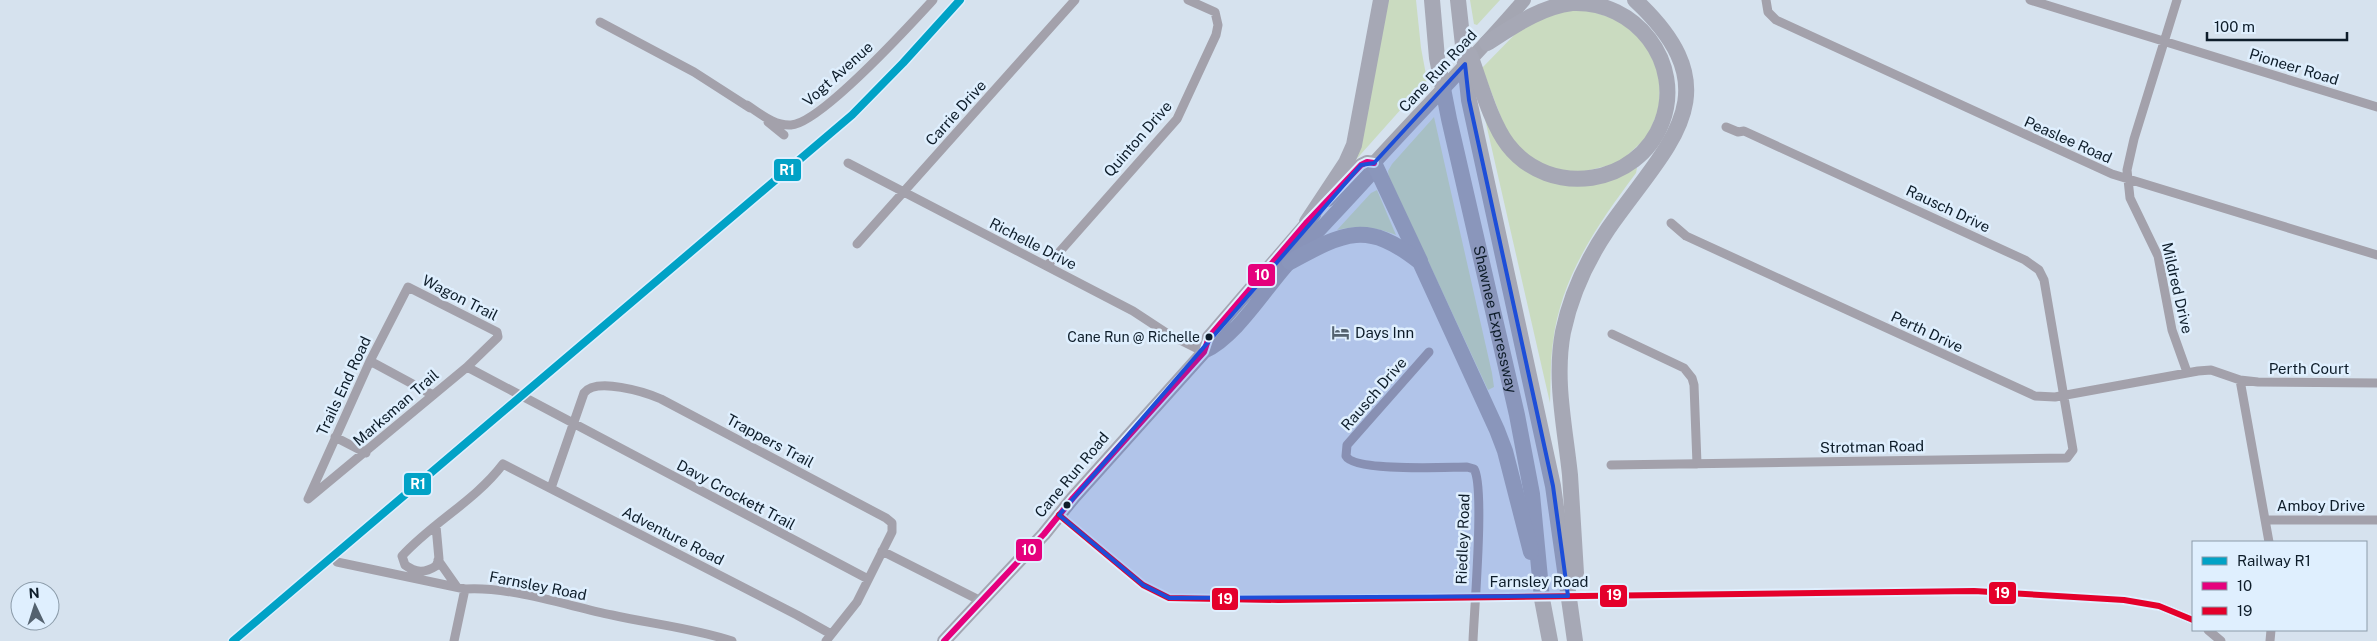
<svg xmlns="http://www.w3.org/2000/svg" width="2377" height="641" viewBox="0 0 2377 641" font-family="'Public Sans',sans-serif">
<rect width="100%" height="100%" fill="#d6e2ee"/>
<!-- green -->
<path fill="#cadbc0" d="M1386,0h30l5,48 6,32 -74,83z
M1470,0h30l-23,25 -3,-1z
M1584,9l34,11 28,24 14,33 -1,32 -12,28 -28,26 -46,11 -32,-8 -32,-28 -27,-70 39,-40 27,-14z
M1434,117l58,256 2,14 -6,3 -99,-213 -1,-6 4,-7z
M1485,119l52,57 100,-8 -1,5c-38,51 -75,103 -83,169 -3,20 -2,41 -3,61z
M1377,190l19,45c-20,-8 -38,-10 -59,-5l34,-37z"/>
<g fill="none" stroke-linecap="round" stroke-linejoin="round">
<!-- minor -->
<path stroke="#a3a1ab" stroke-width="9" d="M1766,0l2,12 8,8 336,154 265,81
M2030,0l347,107
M2177,0l-43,139 -7,31 3,28 28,58 14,74 15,42
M600,22l94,50 56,36
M747,105c14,9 27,21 44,20 30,-2 119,-100 142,-125
M768,122l16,13
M848,163l285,148 35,23 36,18
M1671,223l15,13 349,160 20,1 143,-26 13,-1 29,10 18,2 119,1
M857,244l218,-244
M1047,266l130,-147 39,-84 2,-10 -3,-13 -27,-12
M408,287l89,45 1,5 -31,30 -159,132 62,-138z
M1612,334l72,34 8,10 2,7 3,79
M1429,352l-82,93 -1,11c8,16 100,11 121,11l7,2c11,17 0,143 -1,172
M370,361l63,34
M467,367l401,212
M2240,380l29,162
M335,437l31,16
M1611,465l456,-7 6,-8 -29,-170 -5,-10 -14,-10 -281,-129 -6,1 -12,-5
M551,488l33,-95c12,-16 61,-1 77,6l225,119 6,5v9l-35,70 -31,39
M1059,515l84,70 26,13 109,2 696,-9 150,9 35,6 34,14
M2266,520h111
M436,526l3,33 -3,7c-11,7 -20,7 -31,-1l-3,-9c31,-34 73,-55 101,-92l294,151 34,19
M882,551l99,50
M438,560l19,27
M337,562l128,27c45,-3 103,17 147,26 40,9 81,13 120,26
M2208,630l13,11
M454,641l11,-52
M2270,641l1,-11"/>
<!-- trunk -->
<path stroke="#a4a6b2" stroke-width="14" d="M1328,200l33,-35 6,-3 7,1
M1204,352c33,-15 61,-63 86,-90 27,-30 56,-60 83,-90l1,-9c50,-55 102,-107 150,-163
M944,641l100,-107 29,-36 131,-146 5,-15 105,-122"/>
<!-- motorway -->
<g stroke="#a6a8b5" stroke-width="16">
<path id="s1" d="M1432,0l5,58 12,61 68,296 15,79 10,105 8,42"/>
<path d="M1458,0l11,100 84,386 22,155"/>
<path d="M1470,55c10,27 21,68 38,90 42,54 130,41 154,-23 22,-59 -26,-122 -90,-119 -32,4 -58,23 -85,40"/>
<path d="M1374,163l46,98"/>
<path d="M1307,222l39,-59 8,-18 27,-145"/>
<path d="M1290,262c55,-30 77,-42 130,0l77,168 8,21 26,101"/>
<path d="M1568,585l8,-12c-2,-32 -4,-65 -6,-98 -5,-48 -16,-95 -7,-143 8,-38 24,-72 45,-103 60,-86 127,-136 27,-229"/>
</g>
<defs>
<path id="bus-1" d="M944,641l100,-107 29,-36 131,-146 5,-15 98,-115 54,-57 6,-3 7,1"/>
<path id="bus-2" d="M1059,515l84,70 26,13 109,2 696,-9 150,9 35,6 34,14"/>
</defs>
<!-- bus-1 casing -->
<use href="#bus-1" stroke="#dfeffe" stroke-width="10"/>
<!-- bus-2 casing -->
<use href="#bus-2" stroke="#dfeffe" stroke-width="10"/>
<!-- bus-1 -->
<use href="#bus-1" stroke="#e5007d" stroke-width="6"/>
<!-- bus-2 -->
<use href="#bus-2" stroke="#e4002b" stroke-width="6"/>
<defs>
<path id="rail-1" d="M233,641l619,-526 51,-52 57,-63"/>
</defs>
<!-- rail-1 casing -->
<use href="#rail-1" stroke="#dfeffe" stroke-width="11"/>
<!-- rail-1 -->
<use href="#rail-1" stroke="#01a2c6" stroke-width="8"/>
</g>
<!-- marked area -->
<path fill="#1d4ed8" fill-opacity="0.2" stroke="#1d4ed8" stroke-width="4" stroke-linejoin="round" d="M1465,64l4,36 84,386 15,110 -399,2 -26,-13 -84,-70 302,-350 13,-2z"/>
<!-- icons -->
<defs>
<symbol id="hotel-bare" viewBox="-9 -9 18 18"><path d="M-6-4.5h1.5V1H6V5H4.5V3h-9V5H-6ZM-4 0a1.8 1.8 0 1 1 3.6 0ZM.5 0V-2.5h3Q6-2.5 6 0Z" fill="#54626f" stroke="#dfeffe" stroke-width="2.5" paint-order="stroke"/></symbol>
</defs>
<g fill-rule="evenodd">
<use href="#hotel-bare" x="1328" y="320" width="25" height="25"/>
</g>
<!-- markers -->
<g fill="#0e1d2a" stroke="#dfeffe" stroke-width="2">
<circle cx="1209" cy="337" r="4.5"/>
<circle cx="1067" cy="505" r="4.5"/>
</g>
<g text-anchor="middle" stroke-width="5" stroke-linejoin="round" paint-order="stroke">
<!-- bus labels -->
<g font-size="14" fill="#0e1d2a" stroke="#dfeffe" text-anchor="end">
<text x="1200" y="342">Cane Run @ Richelle</text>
</g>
<!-- street labels -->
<g font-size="15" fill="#0e1d2a" stroke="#dfeffe">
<text transform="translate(2294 67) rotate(17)" y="5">Pioneer Road</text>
<text transform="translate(1438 71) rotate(-47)" y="5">Cane Run Road</text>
<text transform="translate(838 74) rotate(-42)" y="5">Vogt Avenue</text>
<text transform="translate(956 113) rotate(-48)" y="5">Carrie Drive</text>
<text transform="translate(1138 139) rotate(-49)" y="5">Quinton Drive</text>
<text transform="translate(2068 140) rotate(24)" y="5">Peaslee Road</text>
<text transform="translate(1948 209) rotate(25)" y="5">Rausch Drive</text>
<text transform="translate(1033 244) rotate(27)" y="5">Richelle Drive</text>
<text transform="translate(2177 288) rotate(77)" y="5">Mildred Drive</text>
<text transform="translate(460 298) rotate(27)" y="5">Wagon Trail</text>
<text dy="5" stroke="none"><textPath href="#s1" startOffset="326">Shawnee Expressway</textPath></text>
<text transform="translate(1927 332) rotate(25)" y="5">Perth Drive</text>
<text x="2309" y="374">Perth Court</text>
<text transform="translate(344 386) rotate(-65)" y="5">Trails End Road</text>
<text transform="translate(1374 394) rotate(-49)" y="5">Rausch Drive</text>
<text transform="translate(396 408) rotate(-41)" y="5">Marksman Trail</text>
<text transform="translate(770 441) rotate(28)" y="5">Trappers Trail</text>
<text transform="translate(1872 447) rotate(-1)" y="5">Strotman Road</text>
<text transform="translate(1072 475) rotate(-50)" y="5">Cane Run Road</text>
<text transform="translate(736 495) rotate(28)" y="5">Davy Crockett Trail</text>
<text x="2321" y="511">Amboy Drive</text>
<text transform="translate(673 536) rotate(27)" y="5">Adventure Road</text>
<text transform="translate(1463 539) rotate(-88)" y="5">Riedley Road</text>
<text x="1539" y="587">Farnsley Road</text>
<text transform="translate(538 586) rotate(11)" y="5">Farnsley Road</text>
</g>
<!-- poi labels -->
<g font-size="15" fill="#0e1d2a" stroke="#dfeffe" text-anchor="start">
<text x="1355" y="338">Days Inn</text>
</g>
</g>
<g stroke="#dfeffe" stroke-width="2">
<rect x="773" y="158" width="29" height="24" rx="5" fill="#01a2c6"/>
<rect x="1247" y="263" width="29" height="24" rx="5" fill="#e5007d"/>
<rect x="403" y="472" width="29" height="24" rx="5" fill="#01a2c6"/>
<rect x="1015" y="538" width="28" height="24" rx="5" fill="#e5007d"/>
<rect x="1988" y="581" width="29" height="24" rx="5" fill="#e4002b"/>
<rect x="1599" y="584" width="29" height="24" rx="5" fill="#e4002b"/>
<rect x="1211" y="587" width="28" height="24" rx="5" fill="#e4002b"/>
</g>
<g font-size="14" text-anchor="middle" font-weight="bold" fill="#fff">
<text x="787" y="175">R1</text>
<text x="1262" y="280">10</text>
<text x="418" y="489">R1</text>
<text x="1029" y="555">10</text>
<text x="2002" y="598">19</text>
<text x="1614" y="600">19</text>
<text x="1225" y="604">19</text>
</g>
<!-- legend -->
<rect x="2192" y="541" width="175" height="90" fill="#dfeffe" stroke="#8b9ba9"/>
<rect x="2202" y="557" width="25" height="8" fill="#01a2c6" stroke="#8b9ba9"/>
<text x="2237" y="566" font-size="15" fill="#0e1d2a">Railway R1</text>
<rect x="2202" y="582" width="25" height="8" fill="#e5007d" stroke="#8b9ba9"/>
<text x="2237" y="591" font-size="15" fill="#0e1d2a">10</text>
<rect x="2202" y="607" width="25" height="8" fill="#e4002b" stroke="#8b9ba9"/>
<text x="2237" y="616" font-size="15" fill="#0e1d2a">19</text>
<!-- north arrow -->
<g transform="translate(35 606) rotate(356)"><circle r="24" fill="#dfeffe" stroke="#8b9ba9"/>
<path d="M0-4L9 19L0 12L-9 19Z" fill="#54626f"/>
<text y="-8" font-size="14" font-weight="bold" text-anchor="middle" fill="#0e1d2a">N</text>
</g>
<!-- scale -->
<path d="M2207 32v8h140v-8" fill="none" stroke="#0e1d2a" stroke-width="2.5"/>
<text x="2214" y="32" font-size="15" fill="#0e1d2a" stroke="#dfeffe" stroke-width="4" paint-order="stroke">100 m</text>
</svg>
